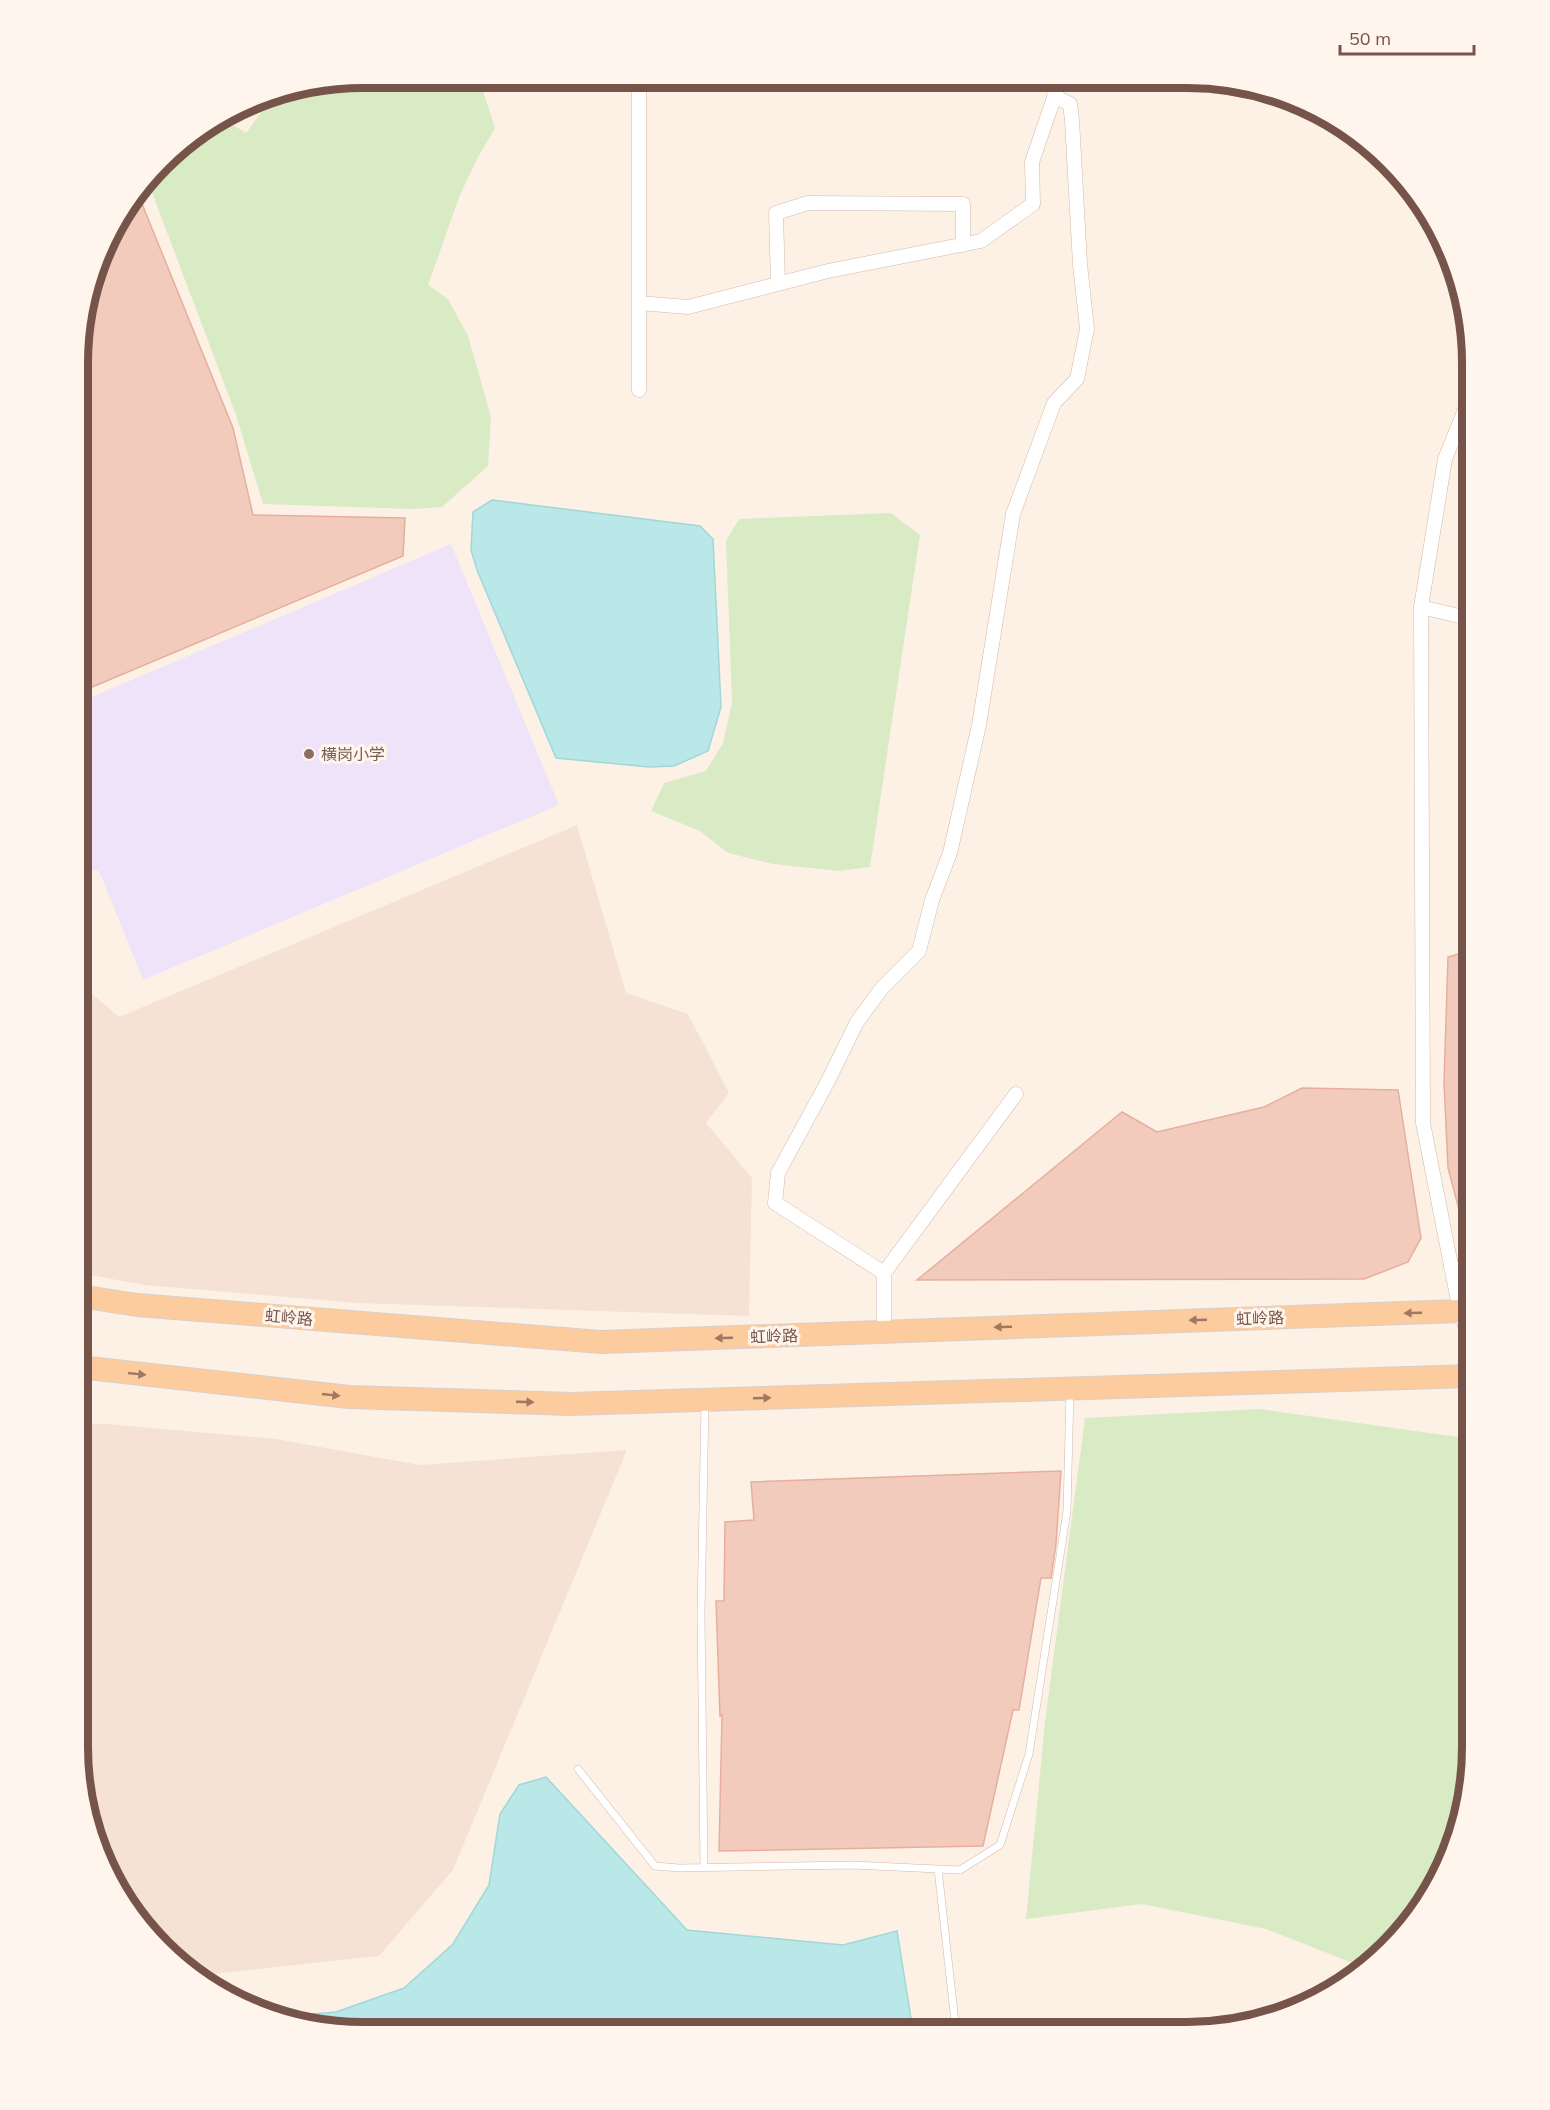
<svg xmlns="http://www.w3.org/2000/svg" width="1550" height="2110" viewBox="0 0 1550 2110" font-family="Mulish,'Noto Sans SC',sans-serif">
<rect width="100%" height="100%" fill="#fdf1e6"/>
<!-- residential -->
<path fill="#f5e2d5" d="M577,825l49,168 62,21 41,79 -23,30 46,55 -3,138 -393,-13 -212,-18 -65,-12v-290l40,34z
M79,1424h28l169,15 144,26 207,-15 -174,420 -74,86 -184,20 -46,-41 -41,-62 -30,-126z"/>
<!-- education -->
<path fill="#eee3f9" d="M451,544l108,261 -416,175 -44,-109 -19,-1v-168z"/>
<!-- green -->
<path fill="#d9ebc4" d="M363,78h118l3,16 11,34 -18,31 -17,36 -32,90 20,14 20,37 23,81 -3,49 -46,41 -29,2 -150,-5 -27,-89 -88,-233 27,-33 50,-29 21,13 29,-40z
M891,513l29,22 -50,332 -31,4 -66,-7 -45,-11 -28,-22 -49,-20 13,-28 42,-12 17,-28 9,-40 -6,-162 13,-22z
M1260,1409l212,30 -1,327 -14,73 -33,66 -64,61 -94,-37 -124,-25 -116,15 19,-197 40,-304z"/>
<!-- water -->
<path fill="#bae7e7" stroke="#a0d8d9" stroke-width="1.5" d="M492,500l208,26 13,13 8,168 -13,44 -34,15 -25,1 -93,-9 -79,-188 -6,-20 2,-38z
M546,1777l141,153 156,15 54,-14 16,100 -587,-1 -37,-14 47,-4 68,-24 49,-44 36,-59 11,-71 19,-29z"/>
<!-- building -->
<path fill="#f3cbbd" stroke="#e6af9d" stroke-width="1.5" d="M138,194l95,234 20,87 152,3 -2,38 -318,134 2,-44h-7v-320l36,-105z
M1472,950v289l-5,1 -19,-72 -4,-85 4,-126z
M1302,1088l96,2 23,148 -13,24 -44,17 -447,1 205,-168 35,20 107,-25z
M1061,1471l-5,73 -5,34h-10l-22,132h-6l-30,136 -264,5 3,-136 -2,1 -4,-115h8l1,-79 29,-2 -3,-38z"/>
<g fill="none" stroke-linecap="round" stroke-linejoin="round">
<defs>
<path id="lane" d="M578,1769l77,97 24,2 173,-3 108,5 40,-25 29,-91 38,-243 3,-120
M704,1868l-3,-254 4,-212
M938,1869l18,162"/>
<path id="street" d="M639,79v311
M778,284l-2,-71 32,-10 155,1v41
M639,303l49,4 140,-36 153,-30 52,-37 -1,-42 28,-82
M1421,607l51,12
M1451,1268l21,4
M884,1273l-109,-70 3,-30 50,-92 29,-59 25,-34 37,-37 13,-51 18,-47 29,-128 34,-211 41,-111 23,-24 10,-50 -7,-65 -8,-144 -2,-16 -16,-8
M884,1332v-59l132,-179
M1472,1346l-12,-35 -37,-188 -2,-516 24,-148 27,-67"/>
<path id="primary" d="M79,1296l58,9 464,37 859,-31 12,2
M79,1367l270,30 222,7 901,-28"/>
</defs>
<!-- lane casing -->
<use href="#lane" stroke="#d1b9ae" stroke-width="8"/>
<!-- street casing -->
<use href="#street" stroke="#d1b9ae" stroke-width="15"/>
<!-- primary casing -->
<use href="#primary" stroke="#d9cfcc" stroke-width="24"/>
<!-- lane -->
<use href="#lane" stroke="#fff" stroke-width="7"/>
<!-- street -->
<use href="#street" stroke="#fff" stroke-width="14"/>
<!-- primary -->
<use href="#primary" stroke="#fccc9e" stroke-width="22"/>
</g>
<!-- one-way arrows -->
<defs><path id="oneway-solid" d="M-6-.8H1V-3.2L6.5 0L1 3.2V.8H-6Z" transform="scale(1.5)"/></defs>
<g fill="#9f7863">
<use href="#oneway-solid" transform="translate(1413 1313) rotate(178)"/>
<use href="#oneway-solid" transform="translate(1198 1320) rotate(178)"/>
<use href="#oneway-solid" transform="translate(1003 1327) rotate(178)"/>
<use href="#oneway-solid" transform="translate(724 1338) rotate(178)"/>
<use href="#oneway-solid" transform="translate(137 1374) rotate(6)"/>
<use href="#oneway-solid" transform="translate(331 1395) rotate(6)"/>
<use href="#oneway-solid" transform="translate(762 1398) rotate(-2)"/>
<use href="#oneway-solid" transform="translate(525 1402) rotate(2)"/>
</g>
<!-- markers -->
<circle fill="#8d6e63" stroke="#fff5ed" stroke-width="2" cx="309" cy="754" r="6"/>
<g text-anchor="middle" stroke-width="6" stroke-linejoin="round" paint-order="stroke">
<!-- education labels -->
<g font-size="16" fill="#785e54" stroke="#fff5ed" text-anchor="start">
<text x="321" y="760">横岗小学</text>
</g>
<!-- street labels -->
<g font-size="16" fill="#77544a" stroke="#fff5ed">
<text transform="translate(289 1317) rotate(5)" y="6">虹岭路</text>
<text transform="translate(1260 1318) rotate(-2)" y="6">虹岭路</text>
<text transform="translate(774 1336) rotate(-2)" y="6">虹岭路</text>
</g>
</g>
<!-- crop -->
<path d="M0 0H1550V2110H0ZM363 88H1187A275 275 0 0 1 1462 363V1747A275 275 0 0 1 1187 2022H363A275 275 0 0 1 88 1747V363A275 275 0 0 1 363 88Z" fill="#fff5ed" fill-rule="evenodd"/>
<path fill="none" stroke="#77544a" stroke-width="8" d="M363 88H1187A275 275 0 0 1 1462 363V1747A275 275 0 0 1 1187 2022H363A275 275 0 0 1 88 1747V363A275 275 0 0 1 363 88Z"/>
<!-- scale -->
<path d="M1340 45v9h134v-9" fill="none" stroke="#77544a" stroke-width="3"/>
<text x="1349" y="45" font-size="18" fill="#77544a" stroke="#fff5ed" stroke-width="4.5" paint-order="stroke">50 m</text>
</svg>
